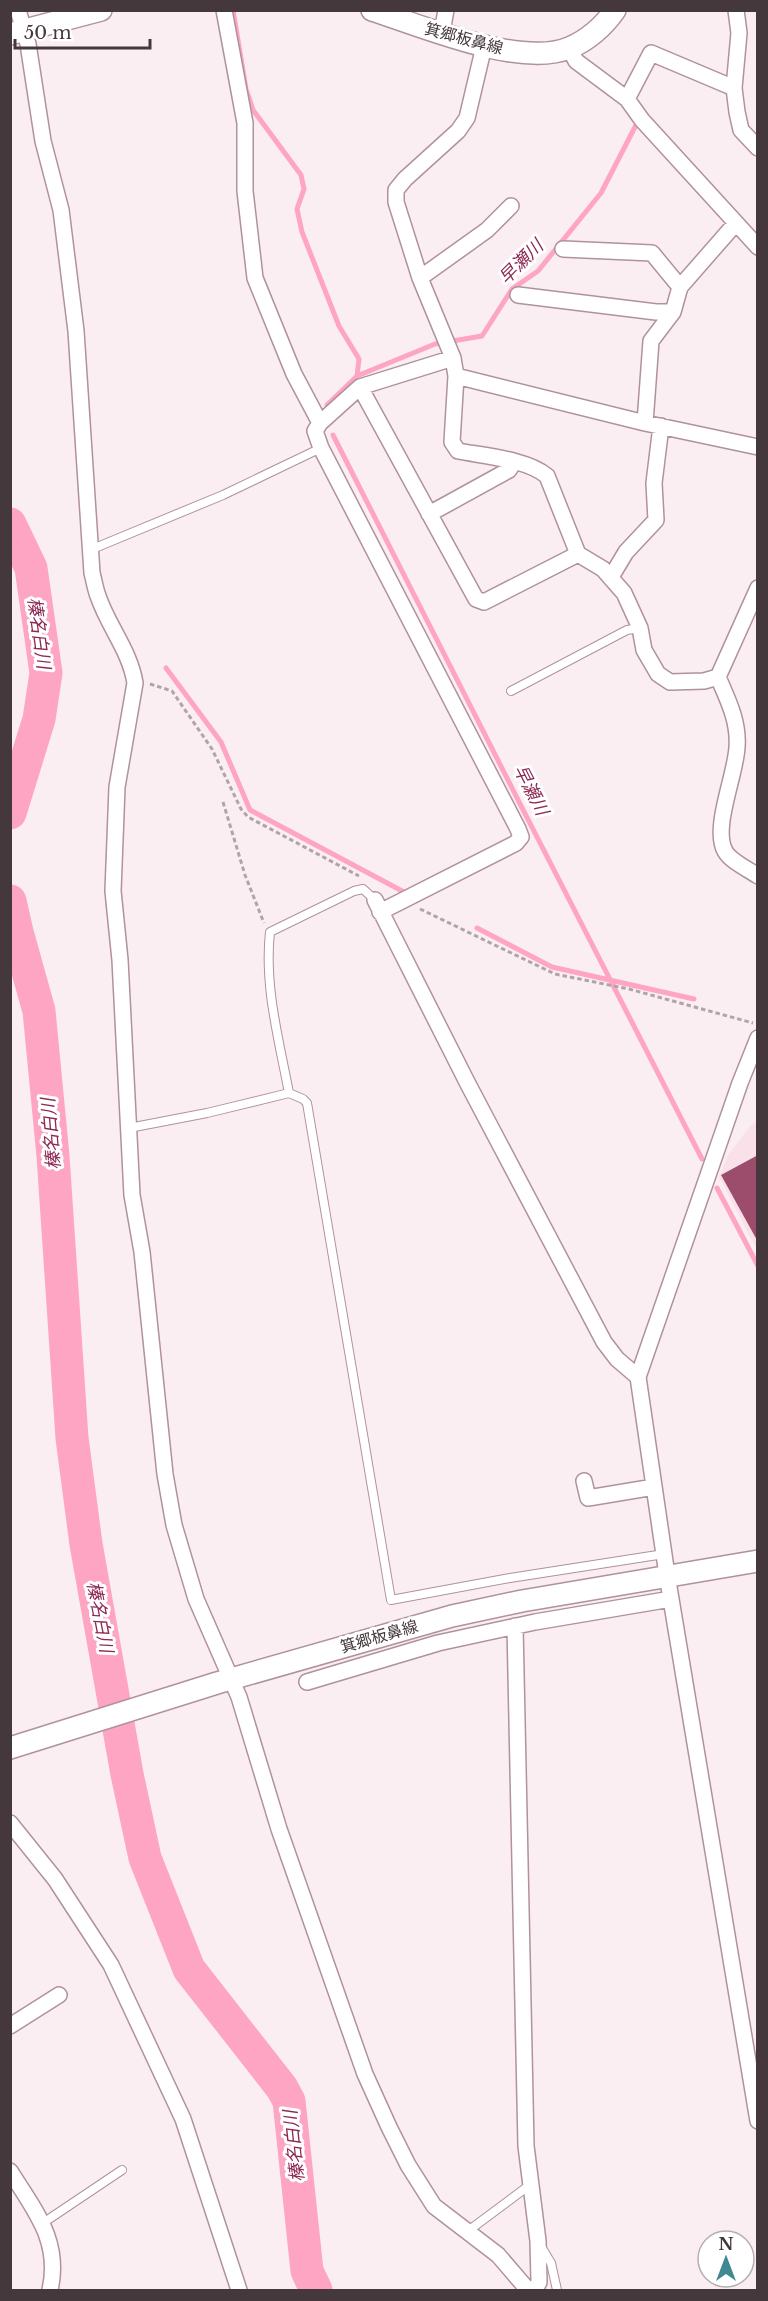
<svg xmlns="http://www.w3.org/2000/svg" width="768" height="2301" viewBox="0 0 768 2301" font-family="'Libre Baskerville','Noto Sans JP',serif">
<rect width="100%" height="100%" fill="#fbeef2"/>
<!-- built -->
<path fill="#fae1e9" d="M757,1122v128l-38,-73 9,-22 23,-30z"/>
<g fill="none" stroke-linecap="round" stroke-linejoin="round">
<!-- stream -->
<path stroke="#fea5c4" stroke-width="5" d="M233,10l13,79 7,21 48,65 3,14 -7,20 5,23 37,94 20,33 -2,17
M327,405l30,-29 78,-32 47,-8 30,-47 26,-18 63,-78 35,-68
M333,435c121,242 246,483 369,724
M166,668l55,74 29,68 154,82
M477,928l75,39 142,32
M717,1188l41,78"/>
<!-- river -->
<path stroke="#fea5c4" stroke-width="33" d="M10,524l21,44 15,105 -7,46 -29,94
M10,901l7,31 22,79 14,145 19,282 14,106 41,230 18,84 44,111 93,119 7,13 18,170 9,19"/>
</g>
<!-- building -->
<path fill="#9c4d6b" d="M758,1155v87l-37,-67z"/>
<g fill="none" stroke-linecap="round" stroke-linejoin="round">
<defs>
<path id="lane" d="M90,550l133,-55 98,-47
M511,691l116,-61 13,-2
M289,1093c-10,-53 -25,-107 -19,-161l84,-41 9,-2 12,11
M129,1128l78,-15 82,-20 14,6 4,4 84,497 119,-22 154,-24
M43,2223l79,-53
M468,2231l63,-47
M542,2248l9,15 6,27"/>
<path id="street" d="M18,10l10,34 15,97 18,69 15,121 16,242c2,7 3,15 6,23 10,30 32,55 37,87l-18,104 -4,104 7,69 12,235 10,57 23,222 9,51 22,74 43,98 40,132 86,245 24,53 19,38 26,41 64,49 30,35
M224,10l21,113v68l10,87 39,96 26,49
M736,10l3,23 -5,55 3,24 4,18 17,18
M442,32l4,-22
M484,46l-17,72 -9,13 -53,48 -9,11v12l24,76 33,80 3,18 -4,66 6,9c26,5 69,8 89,25l31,78 25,15 21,24 16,35 4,22 14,24 12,8 34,-1 14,-4
M569,48l7,13 51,38 15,21 116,127
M627,99l24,-46 83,35
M563,249l89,4 28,34
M420,278l67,-48 24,-24
M518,295l138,17h17l7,-25 56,-64
M456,376l189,47 113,24
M360,387l116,212 8,3 94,-48
M645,423l6,-82 22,-29
M429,514l80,-44 5,-8
M611,577l15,-25 30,-32 -2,-37 7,-57
M758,588l-40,89c10,23 21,45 19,70 -1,27 -25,81 -12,104 5,10 23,18 33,25
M375,900l93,184 136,258 13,17 21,18
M380,912l136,-69 5,-6 -3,-8 -197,-381 -6,-17 5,-8 40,-36 93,-29
M758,1038l-18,45 -102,294 29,198 91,546
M584,1481l4,17 66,-11
M515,1626l11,520 12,95 1,41 -4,8
M307,1682l131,-39 97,-21 136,-23
M10,1823l45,56 56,86 72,154 56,171
M10,2026l49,-31
M10,2171c25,40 51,70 40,119"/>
<path id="secondary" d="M372,10c50,16 148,58 197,38 18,-7 35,-22 46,-38
M10,34l91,-24
M10,1748l207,-65 235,-67 70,-15 236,-40"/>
</defs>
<!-- lane casing -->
<use href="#lane" stroke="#b0929b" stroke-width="10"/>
<!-- street casing -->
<use href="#street" stroke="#b0929b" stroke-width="18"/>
<!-- secondary casing -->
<use href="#secondary" stroke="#b0929b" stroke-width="24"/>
<!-- path -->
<path stroke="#b1a4a8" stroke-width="3" stroke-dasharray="4.5 3" stroke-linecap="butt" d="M150,684l22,7 40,58 29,60 7,8 111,59
M223,802l22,73 19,48
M420,909l135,65 74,15 124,34"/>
<!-- lane -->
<use href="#lane" stroke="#fff" stroke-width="8"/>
<!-- street -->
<use href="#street" stroke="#fff" stroke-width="15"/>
<!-- secondary -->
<use href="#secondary" stroke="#fff" stroke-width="21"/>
</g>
<g text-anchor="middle" stroke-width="6" stroke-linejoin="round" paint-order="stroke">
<!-- street labels -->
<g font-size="16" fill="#45383c" stroke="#fff">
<text transform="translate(464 38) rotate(15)" y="6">箕郷板鼻線</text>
<text transform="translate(379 1636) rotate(-16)" y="6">箕郷板鼻線</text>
</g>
<!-- water labels -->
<g font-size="18" font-style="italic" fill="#8d2954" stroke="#fff">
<text transform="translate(521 262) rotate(-45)" y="6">早瀬川</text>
<text transform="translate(39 633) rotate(82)" y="6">榛名白川</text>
<text transform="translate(531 790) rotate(63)" y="6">早瀬川</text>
<text transform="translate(51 1134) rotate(-95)" y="6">榛名白川</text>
<text transform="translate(100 1617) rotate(79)" y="6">榛名白川</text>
<text transform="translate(294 2146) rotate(-96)" y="6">榛名白川</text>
</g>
</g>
<!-- border -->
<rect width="768" height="2301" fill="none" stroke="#45383c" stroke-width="24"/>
<!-- north arrow -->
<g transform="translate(726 2259)"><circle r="28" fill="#ffffff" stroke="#b5afb1" stroke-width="1.5"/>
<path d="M0-4.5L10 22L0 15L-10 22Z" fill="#428892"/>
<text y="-9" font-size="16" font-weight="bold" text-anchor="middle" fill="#45383c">N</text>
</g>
<!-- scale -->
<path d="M15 39v9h135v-9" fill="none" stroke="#45383c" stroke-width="3"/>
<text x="24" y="39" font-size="18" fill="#45383c" stroke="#ffffff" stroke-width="4.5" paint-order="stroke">50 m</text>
</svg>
